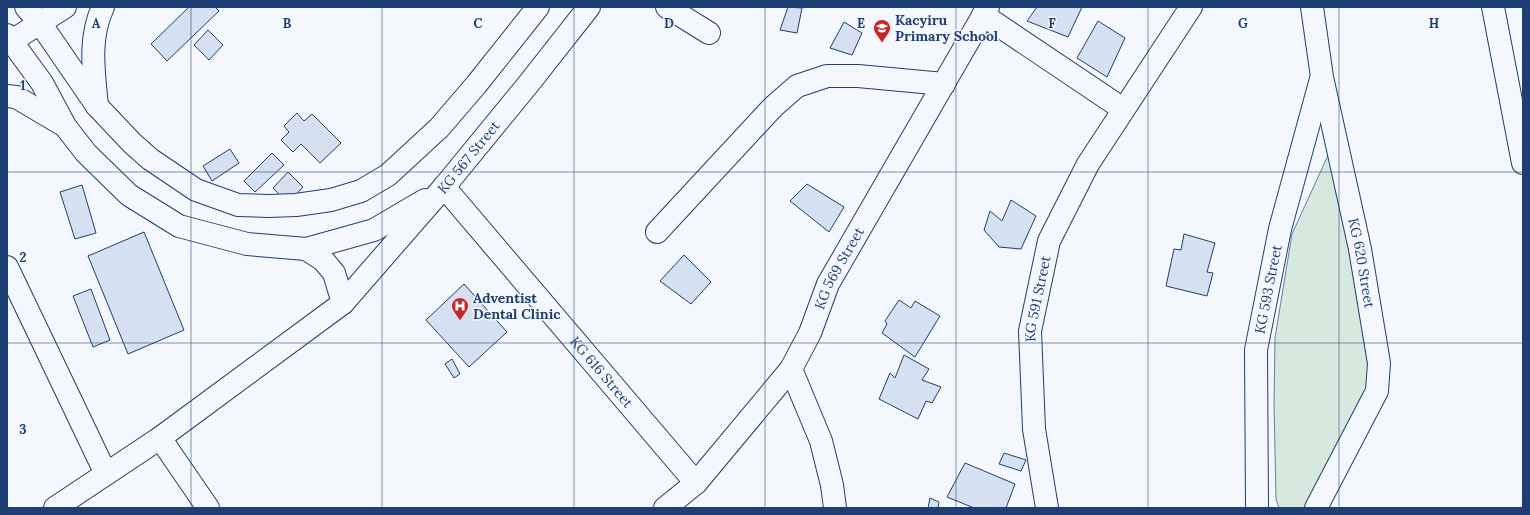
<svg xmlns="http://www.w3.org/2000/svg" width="1530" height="515" viewBox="0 0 1530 515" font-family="Lora,serif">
<rect width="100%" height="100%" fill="#f4f7fb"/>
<!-- green -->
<path fill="#d7e8df" stroke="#687fa3" d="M1335,140l43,255 -65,113h-34l-3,-9 -2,-95 1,-66 17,-104z"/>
<!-- building -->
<path fill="#d5e0f0" stroke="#1d3f73" d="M189,7h26l4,4 -52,50 -16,-17z
M788,7l14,1 -5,25 -17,-3z
M1036,7h46l-14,30 -41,-16 10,-14z
M1098,21l27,17 -18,39 -30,-19z
M844,22l18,11 -10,22 -22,-7z
M208,30l15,15 -14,15 -15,-15z
M297,113l7,8 8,-7 29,29 -21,20 -19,-19 -8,8 -12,-12 8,-8 -5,-6z
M230,149l9,14 -27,18 -9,-15z
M272,153l12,12 -29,27 -11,-11z
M288,172l15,15 -15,16 -15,-15z
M807,184l37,23 -15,25 -39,-31z
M82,185l14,48 -21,6 -15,-47z
M1011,200l25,16 -15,33 -22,-2 -15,-17 6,-19 12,10z
M144,232l40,98 -56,24 -40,-98z
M1184,234l31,9 -8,29 6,1 -6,23 -41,-10 8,-37 7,1z
M684,255l27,27 -20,22 -31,-23z
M464,284l43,48 -38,35 -43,-47z
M91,289l19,51 -17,7 -20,-51z
M899,300l12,8 4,-7 25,15 -25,41 -33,-24 5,-9 -2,-3z
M904,355l25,14 -7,11 19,7 -9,16 -6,-2 -8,18 -39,-20 11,-26 5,5z
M452,359l8,15 -6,4 -9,-14z
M1004,453l22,7 -5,11 -22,-7z
M965,463l50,21 -9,24h-32l-27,-11z
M930,498l9,4 -1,5 3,1h-13z"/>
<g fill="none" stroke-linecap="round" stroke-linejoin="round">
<defs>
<g id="minor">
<path d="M26,7l14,16 57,83 35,37 18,16 46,31 42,15 31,1 27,-1 35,-5 30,-9 27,-16 51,-47 37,-43 62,-78"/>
<path d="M667,7l42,26"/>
<path id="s1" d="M1312,7l10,70 38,172 19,114 -2,28 -61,117"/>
<path d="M1493,7l30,156"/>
<path d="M983,15l140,94"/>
<path d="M7,35l35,48 23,43 21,27 43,42 50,31 68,18 59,5 68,-19 51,-30"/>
<path id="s2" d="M444,187l252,296"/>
<path d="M657,232l116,-125 24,-21 30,-10h31l86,8"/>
<path d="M306,249l17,11 11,13 9,30"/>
<path d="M7,267l99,207"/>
<path d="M791,369l30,72 11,44 3,23"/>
<path d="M160,438l48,70"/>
<path id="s3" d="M55,508l105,-70 183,-135 101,-116 86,-105 59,-75"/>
<path id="s4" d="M665,508l31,-25 95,-114 19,-36 18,-49 160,-277"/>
<path id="s5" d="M1047,508l-13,-79 -4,-98 19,-90 39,-77 103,-157"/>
<path id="s6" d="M1257,508l-1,-158 24,-121 41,-150"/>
</g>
<path id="major" d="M7,44l58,-37
M7,96l9,1 49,29
M97,106c-3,-33 -9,-67 6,-99"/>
</defs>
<!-- minor casing -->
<use href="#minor" stroke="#1d3f73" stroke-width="24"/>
<!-- major casing -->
<use href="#major" stroke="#1d3f73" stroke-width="24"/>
<!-- minor -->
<use href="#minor" stroke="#f4f7fb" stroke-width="22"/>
<!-- major -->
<use href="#major" stroke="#f4f7fb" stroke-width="22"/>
</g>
<!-- grid -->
<path fill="none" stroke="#1d3f73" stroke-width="1" stroke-opacity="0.55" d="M191,7v501M382,7v501M574,7v501M765,7v501M956,7v501M1148,7v501M1339,7v501M7,172h1516M7,343h1516"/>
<!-- icons -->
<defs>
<symbol id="school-pin" viewBox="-11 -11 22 30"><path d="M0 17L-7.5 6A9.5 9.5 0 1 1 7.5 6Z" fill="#c62828" stroke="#f4f7fb"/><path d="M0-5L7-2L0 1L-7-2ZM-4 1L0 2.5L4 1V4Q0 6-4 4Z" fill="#fff"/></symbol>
<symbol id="hospital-pin" viewBox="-11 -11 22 30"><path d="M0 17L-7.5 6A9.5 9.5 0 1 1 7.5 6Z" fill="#c62828" stroke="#f4f7fb"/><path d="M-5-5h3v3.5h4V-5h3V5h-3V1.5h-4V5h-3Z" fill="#fff"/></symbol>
</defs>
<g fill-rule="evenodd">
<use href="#school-pin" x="872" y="18" width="20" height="27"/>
<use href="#hospital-pin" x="450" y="296" width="20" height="27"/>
</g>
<g text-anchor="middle" stroke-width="3" stroke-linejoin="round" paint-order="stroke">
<!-- poi labels -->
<g font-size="14" font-weight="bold" fill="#1d3f73" stroke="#f4f7fb" text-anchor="start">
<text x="895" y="25">Kacyiru<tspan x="895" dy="16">Primary School</tspan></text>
<text x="473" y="303">Adventist<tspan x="473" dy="16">Dental Clinic</tspan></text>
</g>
<!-- street labels -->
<g font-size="14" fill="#1d3f73" stroke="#f4f7fb">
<text dy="5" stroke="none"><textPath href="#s3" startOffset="546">KG 567 Street</textPath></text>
<text dy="5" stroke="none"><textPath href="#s1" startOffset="261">KG 620 Street</textPath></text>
<text dy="5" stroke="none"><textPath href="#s4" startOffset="300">KG 569 Street</textPath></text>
<text dy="5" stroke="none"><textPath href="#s6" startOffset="220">KG 593 Street</textPath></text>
<text dy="5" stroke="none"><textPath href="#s5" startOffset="211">KG 591 Street</textPath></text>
<text dy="5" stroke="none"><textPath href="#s2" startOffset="243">KG 616 Street</textPath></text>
</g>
</g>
<g font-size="13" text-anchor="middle" font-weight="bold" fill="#1d3f73" stroke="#f4f7fb" stroke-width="3" stroke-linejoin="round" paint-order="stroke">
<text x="96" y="28">A</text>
<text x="287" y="28">B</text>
<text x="478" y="28">C</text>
<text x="669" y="28">D</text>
<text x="861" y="28">E</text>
<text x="1052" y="28">F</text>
<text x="1243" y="28">G</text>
<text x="1434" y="28">H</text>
<text x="23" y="90">1</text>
<text x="23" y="262">2</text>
<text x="23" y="434">3</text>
</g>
<!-- border -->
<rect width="1530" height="515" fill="none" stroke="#1d3f73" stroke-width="16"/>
</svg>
